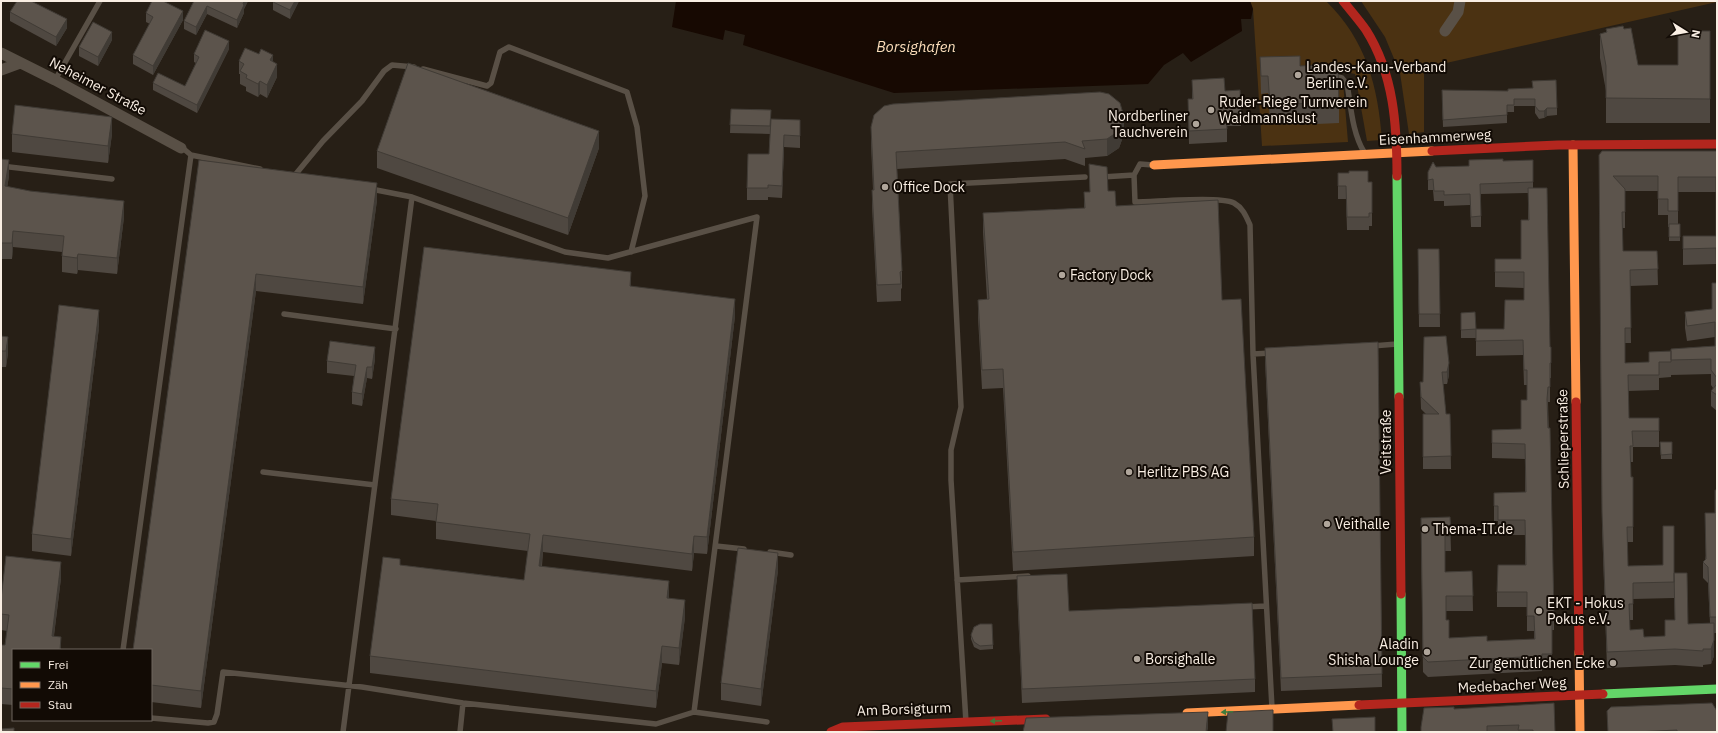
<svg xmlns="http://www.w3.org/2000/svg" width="1718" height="733" viewBox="0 0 1718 733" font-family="'IBM Plex Sans',sans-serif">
<rect width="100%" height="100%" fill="#271f16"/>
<!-- green -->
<path fill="#4b3212" d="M1250,1h76c40,39 52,85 56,139l-15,1 -12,-67 -22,-5 10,13 5,60 -86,4 -9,-137z
M1361,1h356v1l-293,66v64l-15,2 -9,-61 -15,-36z"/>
<!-- water -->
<path fill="#170902" d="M676,1h574l3,8 -2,10h-10l1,12 -51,31 -8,-9 -19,12 -16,19 -254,9 -151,-48 2,-10 -20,-5 -2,10 -51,-13z"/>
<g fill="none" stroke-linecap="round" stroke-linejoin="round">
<!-- lane -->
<path stroke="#595046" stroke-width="5.5" d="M423,69l64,17 4,-3 9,-31 9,-5 118,45 10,35 8,69 -14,56
M1333,76l9,2 5,6c4,22 5,48 17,68
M55,80l45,-79
M191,155l69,14
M1153,165l-13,-1 -6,11 1,27c20,0 84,-6 99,1 9,5 12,13 16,22l3,129 19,354
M1,166l111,13
M295,175l28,-34 39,-40 22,-30 8,-6 22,2
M1102,177l32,-2
M284,314l112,15
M1372,346l25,-2
M1253,354l18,-1
M263,472l112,13
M716,546l28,3
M770,552l21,3
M957,580l71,-4
M1245,607l21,-1
M123,650l68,-495 -6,-5
M694,712l73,10
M151,718l57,5 6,-1 3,-8 6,-42 139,15 101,16 193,21 38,-12 63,-495 -149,41 -43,-6 -153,-55 -41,-8
M966,722l-15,-242v-30l10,-43 -11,-223 135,-7
M343,732l69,-535
M460,732l3,-29"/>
<!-- street -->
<path stroke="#595046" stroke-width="11" d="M1445,31l13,-19 2,-11
M1,53l54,27 126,68
M1,70l19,-7"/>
<!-- fast -->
<path stroke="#63d668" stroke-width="9" d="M1397,176l2,221
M1401,594l1,138
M1603,694l114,-5"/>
<!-- slow -->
<path stroke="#ff974d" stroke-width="9" d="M1573,145l3,257
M1154,165l278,-14
M1579,652l1,80
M1187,713l172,-8"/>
<!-- jam -->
<path stroke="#b3261e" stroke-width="9" d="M1343,1c8,10 16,19 23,29 28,44 31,96 31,146
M1432,151l126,-6 159,-1
M1399,397l2,197
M1576,402l3,250
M1359,705l244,-11
M831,732l12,-5 203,-8"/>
</g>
<!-- wall -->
<path fill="#4f4841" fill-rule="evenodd" d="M194,1h54l-4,8v4l-7,15 -30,-14 -11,21 -12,-6v-8z
M299,1l-9,18 -17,-9v-8z
M10,12l57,16 -11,18 -46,-25z
M146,13l37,7 -30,55 -20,-11v-9l17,-31 -4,-2z
M1606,29h18l14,36h40l32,-34v92h-104v-32l-6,-33v-24l6,-2z
M112,40l-14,26 -19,-10v-9z
M229,49l-32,64 -44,-23v-7l32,3 11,-23 -2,-1v-8z
M1260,57l40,9 39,40v17l-22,1v-4l-47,2 -2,-29 -7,1z
M239,61l34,1 4,15 -10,21 -7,-4 -2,3 -12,-6v-4l-6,-3v-10h-1z
M1192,80l49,33v13h-14v16l-38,2 -1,-45h4z
M1532,88l25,20v7l-10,1 -3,2 -5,1 -4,-6v-7h-21v6h-7v11l-64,4 -1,-29z
M731,109l40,1 -1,17 30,-7v28l-16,-1 -2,51 -14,-1v3h-21v-12l22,-34 1,-20 -40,-1z
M871,127l253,7 -5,14 -12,8 -22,2v8l-20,-7 -168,10 5,102v17l-1,1v12l-24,1 -5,-95v-17h1l-2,-46z
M12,134h100l-4,29 -96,-11z
M599,148l-31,87 -191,-67v-17z
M1717,151v260l-6,-5v-15l2,-3 -2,-3v-11l-40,1v-26l44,-3v-9l-28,4 -2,-13v-16l27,-3 5,-26 -1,-19 -33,1v-29h33v-44h-38v32h2v17h-11v-14h-1v-12h-10v-24h-33v37h-3l1,23h34l1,34 -28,1 1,57h-6v20l24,-1 22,-11v26l-12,1v12l-31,1 1,27h30v29h-26v15h-2v15h2v65h-6l1,24 46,15 14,43 22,-1 -2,-40 -5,-5v-16l2,-2 10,-47 2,-23v143h-3v23l-3,8 -8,1v2l-28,-2 -68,3 -5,-142 -3,-356zM1674,589l1,31 -10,16 -21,1 -14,-7 -1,-10h4v-21l41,-1z
M1,159l8,17 -2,11 117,30 -7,57 -39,-4 -1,4 -15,-2v-20l-49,-5 -1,12h-11z
M199,160l178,40 -14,104 -107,-13 -55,417 -50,-6v-52z
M1533,160v28l17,159 1,8v23h-1v24h-2l6,213v15h-2v39h-10v2l-114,6 -5,-5 -2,-139 29,-16 1,34h-6v21l27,-1 1,40h-27v9l3,18 38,3 47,-2v-8h-7v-24h-30v-15l28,-27v-30h-27v-14h-4v-28l31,-1v-33l-33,-1v-28l29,-1 6,-29v-15h-3l-1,-30 -47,1v-27h28l20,-29v-12l-29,-1v-28h26l7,-39v-27l-47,1v33h-10l-1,-22 -26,1v-5h-10l-1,-11h-5v-18l8,-5 33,-1 34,-5z
M1089,164l19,27 8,15 106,94 32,237v19l-241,15 -10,-183 -21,1 -4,-71v-18l9,-1 -4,-67v-19l101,-5v-16h6z
M1338,173l30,9h4v44h-3v4h-22l-1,-31h-8z
M1418,249h21l1,78h-21z
M631,286l104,30 -28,238 -13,-1 -2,18 -149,-19 -1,14 127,32 16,19 -6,48 -17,-2 -6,45 -286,-35v-17l30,-91 124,15 4,-29 -92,-12v-18l-45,-6v-16z
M1461,313l15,16v9h-15z
M99,327l-28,229 -39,-5v-17z
M1,336l7,17 -2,14h-5z
M1446,336l3,39 -2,9h-4l3,30h4l1,55h-28v-55h3l-5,-5 -1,-27h3z
M1378,342l4,345 -101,4 -16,-330v-13z
M375,359l-3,20 -5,-1 -5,28 -10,-2v-12l2,-16 -27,-3v-12z
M1660,442h12v17h-11z
M778,570l-17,136 -40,-6v-17z
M1017,576l52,35 186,68v13l-233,11 -5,-114z
M61,578l-7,58 7,14h-48v55l-12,-1v-59h4l2,-14 -6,-1v-31z
M971,635l22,10v4l-13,1 -6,-3 -3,-8z
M1454,709l101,23h-134z
M1717,711v21h-109z"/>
<!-- shaded-wall -->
<path fill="#403b35" d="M244,1h4l-4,8v4l-7,15v-8z
M295,1h4l-9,18v-9z
M207,6v8l-11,21v-8z
M183,11v9l-30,55v-9z
M67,19v9l-11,18v-9z
M112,32v8l-14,26v-9z
M229,41v8l-32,64v-8z
M273,55v13l-3,-8z
M277,64v13l-10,21v-13z
M260,81v13l-2,3v-13z
M1547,108v8l-3,2v-7z
M112,117v17l-4,29v-17z
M1124,117v17l-5,14 -12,8v-17z
M599,131v17l-31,87v-17z
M784,135v12l-2,51v-12z
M9,160v16l-4,26v-16z
M377,183v17l-14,104v-17z
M124,201v16l-7,57v-16z
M13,231v16l-1,12v-16z
M78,254v16l-1,4v-16z
M631,272v17l-1,-3z
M256,274v17l-55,417v-17z
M735,299v17l-28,238v-17z
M99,310v17l-28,229v-17z
M8,337v16l-2,14v-16z
M375,347v12l-3,20v-12z
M1449,363v12l-2,9v-12z
M367,367v11l-5,28v-12z
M543,535v17l-4,31v-17z
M694,536v17l-2,18v-17z
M778,553v17l-17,136v-17z
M61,562v16l-9,72v-14z
M669,581v17h-2z
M685,600v17l-6,48v-17z
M61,637v13h-1z
M1714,640v16l-3,8v-15z
M662,646v17l-6,45v-17z
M1208,712v17l-1,3h-1z"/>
<!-- building -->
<path fill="#5c544c" stroke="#403b35" d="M17,1h14l36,18 -11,18 -46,-25z
M152,1h11l20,10 -30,55 -20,-11 20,-38 -7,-4z
M194,1h50l-1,3 1,1 -7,15 -30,-14 -11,21 -12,-6z
M273,1h22l-5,9 -17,-8z
M93,22l19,10 -14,25 -19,-10z
M1623,26l1,3 7,-1 7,37h40v-34h32v68l-104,-1v-32l-6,-32 7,-2 -1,-3z
M205,30l24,11 -32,64 -44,-22 5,-10 27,13 14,-29 -5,-3z
M245,48l14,6 2,-5 12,6 -3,5 7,4 -10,21 -7,-4 -2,3 -12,-6 1,-3 -7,-4 4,-7 -5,-3z
M1300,56v10l38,-2 1,42 -22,1v-4l-47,2 -2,-29h-7l-1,-19z
M408,63l191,68 -31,87 -191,-67z
M1224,78l1,13 15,-1 1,23h-15l1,16 -38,2 -1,-32h5l-1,-19z
M1556,80l1,28h-10l-3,3h-5l-4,-5v-7h-21v6h-7v10l-64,5 -1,-30 66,1v-2l25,-1 -1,-7z
M1100,92l9,2 11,9 4,14 -5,14 -12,8 -25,2 3,8 -20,-7 -169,10 6,119 -2,1 1,12 -24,1 -5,-95h2l-3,-63 3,-12 10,-9 9,-2z
M15,105l97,12 -4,29 -96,-12z
M731,109l40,1 -1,16 -40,-1z
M771,119l29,1v16l-16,-1 -2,51 -14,-1v3h-21l1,-34h21z
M1602,151h115v227l-6,-8v-11l-40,1v-11l44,-3v-24l-28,4 -2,-14 27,-3v-26h5l-1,-35 -33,1v-13h33v-59h-38v34h-10v-12h-10v-23h-45l12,13v23h-3l1,39h34l1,18 -28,1 1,58h-6v35l24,-1v-10l22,-1v11h-12v13h-31l1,43h30v13h-27l1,15h-3l1,31h2v50h-6l1,39 35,-1v-39h11v56l-41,1v21h-4l1,26 13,-1 1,8 21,-1v-16h10l-1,-47h13l1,51 26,-1v17l-3,9h-8v2l-28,-2 -68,3 -5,-141 -3,-356z
M1,159l8,1 -4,26 25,5 94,10 -7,57 -39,-4 -1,4 -15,-2 2,-20 -51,-5 -1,12h-11z
M1503,159v2l30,-1v22l-53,2 1,32 -10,1 -1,-23 -26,1v-4h-10l-1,-12 -5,1v-8l5,-10 3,5 33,-1v-6z
M199,160l178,23 -14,104 -107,-13 -55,417 -50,-6v-35h-18z
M1089,164l18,3 1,24h7l1,15 102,-6 4,100 19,-1 13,238 -241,15 -10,-183 -21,1 -4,-70 11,-1 -6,-86 102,-5 -1,-16h6z
M1349,171h19v11h4v31h-3v4h-22l-1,-31h-8v-13h11z
M1528,188h19l3,159h1v16h-1v24h-2l-1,12 1,29h2l4,187h-2v39h-10v2l-114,6 -5,-5 -2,-139 29,-1 1,19h-6v36l27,-1 1,25h-27v24h3v18l38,-2v5l48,-2 -1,-23h-7v-24h-30l1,-27h28l-1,-45h-27v-14h-4v-13l32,-1 -1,-48 -33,-1v-13l29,-1v-29h6v-30h-3l-1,-30 -47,1v-12h28l1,-29h19v-28h-29v-13h26v-39h8z
M1669,224h11v13h-11z
M424,247l207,25 -1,14 105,13 -28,238 -13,-1 -2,18 -149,-19 -4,31 130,15 -2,17 18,2 -6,48 -17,-2 -6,45 -286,-35 13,-99 17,2v6l124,15 6,-46 -94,-12 2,-18 -47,-5z
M1418,249h21l1,65h-21z
M59,305l40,5 -28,229 -39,-5z
M1475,312l1,17 -15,1v-17z
M1,336l7,1 -2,14h-5z
M1446,336l3,27 -2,9h-5l4,42h4l1,42 -28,1v-43h16l-18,-17 -1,-15h3l1,-45z
M330,341l45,6 -3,20h-5l-5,27 -10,-2 4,-27 -29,-4z
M1378,342l4,332 -101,4 -16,-330z
M1717,384v11l-6,-4z
M1660,442h12v12l-11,1z
M1715,490h2v127h-7l-2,-50 -5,-5 3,-3 -1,-46h10z
M738,548l40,5 -17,136 -40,-6z
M6,556l55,6 -9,74 9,1 -1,13h-47v39l-12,-1v-43h4l4,-30 -8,-1v-15z
M1067,574l2,37 183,-8 3,76 -233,10 -5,-113z
M980,624h12l1,21 -13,1 -6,-4 -3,-7 3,-8z
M1554,703l1,29h-22v-2h-15l1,-5 -32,1v6h-66v-5l3,-19 30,-1v2z
M1712,703l5,8v21h-40v-2l-41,2h-28l-1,-21 4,-4z
M1273,710v22h-47l2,-20z
M1208,712l-2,20h-183l3,-14z
M1375,717v15h-42l-1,-13z
M14,728v4h-13v-3z"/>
<!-- one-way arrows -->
<defs><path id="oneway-solid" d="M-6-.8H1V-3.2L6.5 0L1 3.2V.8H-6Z"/></defs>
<g fill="#3f7b3b">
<use href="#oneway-solid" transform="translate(1227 712) rotate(178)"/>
<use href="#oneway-solid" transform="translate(996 721) rotate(178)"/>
</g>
<!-- markers -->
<g fill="#b0a69b" stroke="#120b05" stroke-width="1.5">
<circle cx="1298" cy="75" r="4"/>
<circle cx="1211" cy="110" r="4"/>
<circle cx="1196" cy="124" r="4"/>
<circle cx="885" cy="187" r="4"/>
<circle cx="1062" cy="275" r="4"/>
<circle cx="1129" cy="472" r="4"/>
<circle cx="1327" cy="524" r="4"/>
<circle cx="1425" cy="529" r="4"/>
<circle cx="1539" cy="611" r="4"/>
<circle cx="1427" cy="652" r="4"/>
<circle cx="1137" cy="659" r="4"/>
<circle cx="1613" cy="663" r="4"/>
</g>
<g text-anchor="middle" stroke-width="4" stroke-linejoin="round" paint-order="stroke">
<!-- poi labels -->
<g font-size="14" fill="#f9eee3" stroke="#120b05" text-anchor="start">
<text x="1306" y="72">Landes-Kanu-Verband<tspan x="1306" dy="16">Berlin e.V.</tspan></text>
<text x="1219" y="107">Ruder-Riege Turnverein<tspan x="1219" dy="16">Waidmannslust</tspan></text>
<text x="1188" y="121" text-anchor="end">Nordberliner<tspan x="1188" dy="16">Tauchverein</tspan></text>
<text x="893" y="192">Office Dock</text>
<text x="1070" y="280">Factory Dock</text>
<text x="1137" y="477">Herlitz PBS AG</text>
<text x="1335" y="529">Veithalle</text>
<text x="1433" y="534">Thema-IT.de</text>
<text x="1547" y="608">EKT - Hokus<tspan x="1547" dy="16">Pokus e.V.</tspan></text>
<text x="1419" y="649" text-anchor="end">Aladin<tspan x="1419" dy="16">Shisha Lounge</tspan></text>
<text x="1145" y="664">Borsighalle</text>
<text x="1605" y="668" text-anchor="end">Zur gemütlichen Ecke</text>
</g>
<!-- street labels -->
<g font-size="14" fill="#f9eee3" stroke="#120b05">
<text transform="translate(98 86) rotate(28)" y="5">Neheimer Straße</text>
<text transform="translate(1435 137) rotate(-3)" y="5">Eisenhammerweg</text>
<text transform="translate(1563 439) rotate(-91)" y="5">Schlieperstraße</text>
<text transform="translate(1386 442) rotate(-90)" y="5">Veitstraße</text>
<text transform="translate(1512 685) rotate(-3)" y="5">Medebacher Weg</text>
<text transform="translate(904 709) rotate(-2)" y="5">Am Borsigturm</text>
</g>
<!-- water labels -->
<g font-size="15" font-style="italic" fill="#fbdcb9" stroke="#120b05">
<text x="916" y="52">Borsighafen</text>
</g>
</g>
<!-- border -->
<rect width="1718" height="733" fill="none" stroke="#f9eee3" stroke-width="4"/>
<!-- legend -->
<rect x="12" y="649" width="140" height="72" fill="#120b05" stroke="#6e665e"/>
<rect x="20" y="662" width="20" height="6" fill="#63d668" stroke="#6e665e"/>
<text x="48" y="669" font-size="12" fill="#f9eee3">Frei</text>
<rect x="20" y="682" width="20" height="6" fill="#ff974d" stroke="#6e665e"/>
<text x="48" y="689" font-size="12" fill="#f9eee3">Zäh</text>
<rect x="20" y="702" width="20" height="6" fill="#b3261e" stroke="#6e665e"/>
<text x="48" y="709" font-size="12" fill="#f9eee3">Stau</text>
<!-- north arrow -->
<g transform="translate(1686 32) rotate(101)" stroke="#120b05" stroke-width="3" paint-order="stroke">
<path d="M0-3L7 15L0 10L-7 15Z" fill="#f9eee3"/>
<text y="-6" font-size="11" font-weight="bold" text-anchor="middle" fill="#f9eee3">N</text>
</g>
</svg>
